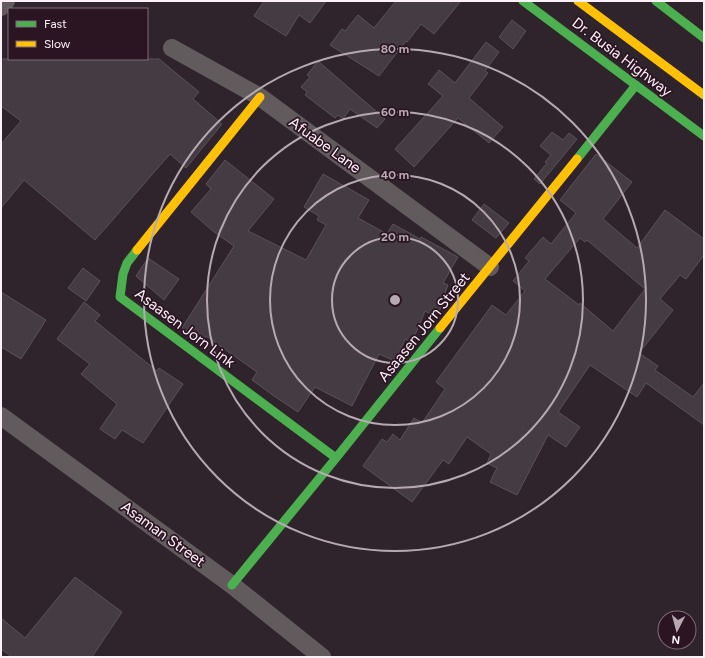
<svg xmlns="http://www.w3.org/2000/svg" width="705" height="658" viewBox="0 0 705 658" font-family="Figtree,sans-serif">
<rect width="100%" height="100%" fill="#30242c"/>
<!-- building -->
<path fill="#443b43" stroke="#5a5159" fill-rule="evenodd" d="M264,1h62l-16,22 -11,-8 -13,21 -32,-20z
M396,1h65l-27,33 -13,-10 -14,18 -1,-1 -27,35 -49,-31 12,-16 3,2 13,-16 16,13z
M512,20l14,11 -13,18 -14,-12z
M486,42l13,10 -14,19 3,2 -19,25 34,29 -14,16 -31,-25 -44,49 -19,-18 48,-53 -15,-12 11,-14 16,13z
M1,59h158l40,33 -6,7 29,25 -36,44 -16,-14 -75,86 -71,-60 -23,28v-64l20,-23 -20,-15z
M318,61l67,58 -8,9 -27,-19 -7,10 -5,-4 -3,3 -30,-23 2,-3 -6,-5 9,-10 -3,-2z
M552,132l11,8 6,-7 8,6 -37,45 -6,-5 13,-16 -2,-1 6,-7 -11,-9z
M596,154l36,28 -29,37 34,29 28,-38 39,29v16l-18,24 -6,-4 -20,24 13,11 -34,43 19,13 -3,4 38,27 11,-14v42l-58,-42 -9,14 -47,-32 -32,47 22,15 -14,20 -18,-12 -31,60 -27,-13 7,-14 -10,-5 4,-9 -24,-17 -18,27 -6,-4 -31,42 -49,-36 19,-27 5,3 6,-8 7,6 14,-22 8,5 23,-34 -9,-7 56,-77 14,10 19,-24 -12,-10 16,-20 -4,-3 18,-21 8,7 25,-31 -16,-13zM580,238l5,4 2,-2 58,49 -32,42 -33,-28 -1,2 -34,-26z
M225,160l49,39 -26,32 58,29 20,-35 -9,-5 2,-4 -15,-9 19,-33 46,26 -11,18 29,16 6,-10 27,15 1,-2 37,20 -15,26 5,2 -3,8 4,2 -5,9 -9,12 -10,-5 -13,31 -7,-3 -10,22 -16,-7 -27,52 -37,-19 -17,25 -24,-16 -22,-16 5,-8 -51,-36 -5,6 -19,-14 52,-82 -20,-14 -23,-20 20,-23 -5,-5z
M484,204l25,19 -13,15 -24,-18z
M148,258l31,21 -15,21 -28,-24z
M83,268l17,13 -14,20 -18,-13z
M1,292l45,28 -25,39 -20,-12z
M84,302l16,13 -5,6 62,50 2,-3 24,16 -40,59 -21,-13 -7,9 -15,-10 17,-25 -36,-30 9,-10 -33,-25z
M75,577l47,35 -30,45h-80l-11,-8v-31l24,20z"/>
<g fill="none" stroke-linecap="round" stroke-linejoin="round">
<!-- street -->
<path stroke="#625b5e" stroke-width="18" d="M1,7l5,-6
M172,48l88,49 230,170
M1,416l231,169 90,72"/>
<!-- fast -->
<path stroke="#4caf50" stroke-width="9" d="M523,1l181,135
M656,1l48,37
M577,159l59,-74
M137,250l-10,13 -4,11 -3,23 216,161
M232,585l104,-127 104,-130"/>
<!-- slow -->
<path stroke="#ffc107" stroke-width="9" d="M578,1l126,94
M137,250l123,-153
M440,328l137,-169"/>
</g>
<!-- distance rings -->
<g fill="none" stroke="#b6a9b1" stroke-width="2">
<circle cx="395" cy="300" r="63"/>
<circle cx="395" cy="300" r="125"/>
<circle cx="395" cy="300" r="188"/>
<circle cx="395" cy="300" r="251"/>
</g>
<g text-anchor="middle" stroke-width="3.5" stroke-linejoin="round" paint-order="stroke">
<!-- street labels -->
<g font-size="15" fill="#fef0f8" stroke="#2b1523">
<text transform="translate(622 57) rotate(37)" y="5">Dr. Busia Highway</text>
<text transform="translate(325 145) rotate(36)" y="5">Afuabe Lane</text>
<text transform="translate(424 327) rotate(-51)" y="5">Asaasen Jorn Street</text>
<text transform="translate(185 328) rotate(37)" y="5">Asaasen Jorn Link</text>
<text transform="translate(163 534) rotate(36)" y="5">Asaman Street</text>
</g>
</g>
<circle cx="395" cy="300" r="6" fill="#b6a9b1" stroke="#2b1523" stroke-width="2"/>
<g font-size="12" text-anchor="middle" font-weight="bold" fill="#b6a9b1" stroke="#2b1523" stroke-width="3.5" stroke-linejoin="round" paint-order="stroke">
<text x="395" y="53">80 m</text>
<text x="395" y="116">60 m</text>
<text x="395" y="179">40 m</text>
<text x="395" y="241">20 m</text>
</g>
<!-- border -->
<rect width="705" height="658" fill="none" stroke="#fef0f8" stroke-width="4"/>
<!-- legend -->
<rect x="8" y="8" width="140" height="52" fill="#2b1523" stroke="#7f6d78"/>
<rect x="16" y="21" width="20" height="6" fill="#4caf50" stroke="#7f6d78"/>
<text x="44" y="28" font-size="12" fill="#fef0f8">Fast</text>
<rect x="16" y="41" width="20" height="6" fill="#ffc107" stroke="#7f6d78"/>
<text x="44" y="48" font-size="12" fill="#fef0f8">Slow</text>
<!-- north arrow -->
<g transform="translate(677 630) rotate(186)"><circle r="19" fill="#2b1523" stroke="#7f6d78"/>
<path d="M0-3L7 15L0 10L-7 15Z" fill="#b6a9b1"/>
<text y="-6" font-size="11" font-weight="bold" text-anchor="middle" fill="#fef0f8">N</text>
</g>
</svg>
